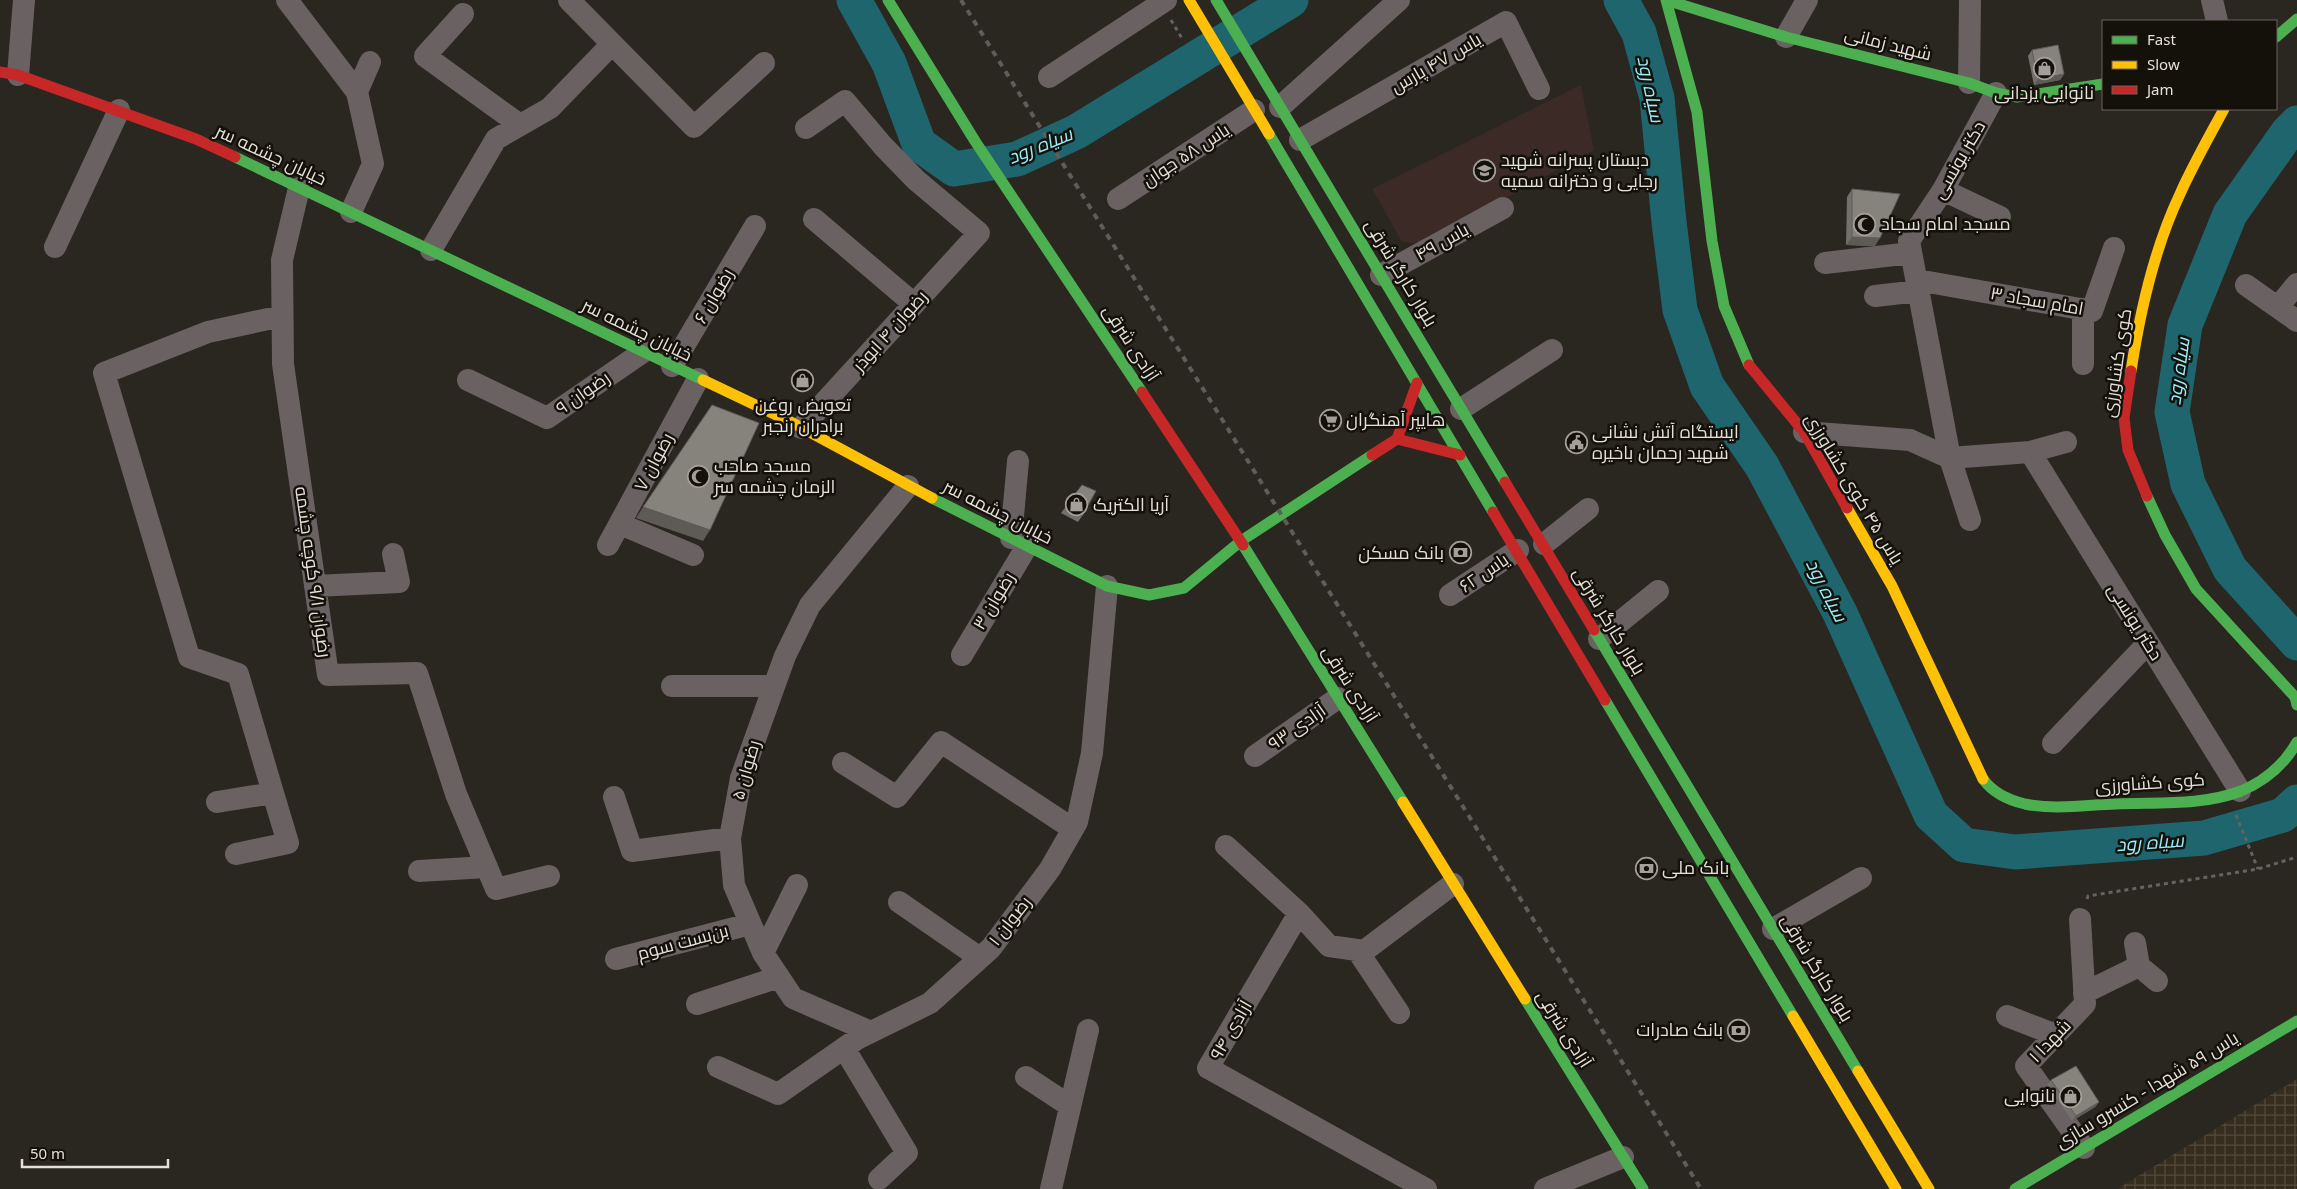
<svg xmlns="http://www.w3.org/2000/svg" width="2297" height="1189" viewBox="0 0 2297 1189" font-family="'Noto Sans',Cairo,sans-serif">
<defs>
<pattern id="industrial-grid" width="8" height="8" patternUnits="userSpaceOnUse" patternTransform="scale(1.25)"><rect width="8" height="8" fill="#372d1f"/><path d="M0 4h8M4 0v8" fill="none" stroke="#544b3f"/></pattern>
</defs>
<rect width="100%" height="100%" fill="#2a2620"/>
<!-- industrial -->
<path fill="url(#industrial-grid)" d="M2297,1079v110h-180z"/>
<!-- education -->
<path fill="#3b2a26" d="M1581,85l13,65 -173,94 -19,-2 -30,-53z"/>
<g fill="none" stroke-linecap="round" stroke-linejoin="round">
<!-- river -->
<path stroke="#1e656e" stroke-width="35" d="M854,0l35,63 30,81 35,25 63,-10 59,-27 215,-132
M1621,0l18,33 18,65 12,124 11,88 27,76 55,80 78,147 91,202 33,30 51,7 189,-14 79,-23 14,-13
M2297,123l-9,9 -58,82 -45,111 -13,87 16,72 42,85 67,74"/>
<!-- path -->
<path stroke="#676261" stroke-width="3" stroke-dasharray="4 4" stroke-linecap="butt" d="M1171,20l12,20
M2236,815l22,54
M2087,899l1,-3 170,-27 39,-12"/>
<!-- street -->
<path stroke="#696162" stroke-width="22" d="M287,0l70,92 16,72 -22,48
M569,0l125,127 70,-64
M2212,0l5,21
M463,14l-38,42 95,69
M1786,37l21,-37
M18,75l6,-75
M1049,77l117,-77
M1969,83l1,-83
M357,92l13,-30
M1280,107l119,-107
M1300,140l206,-118 33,67
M299,188l-17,72 1,104 45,311 89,-2 39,121 40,95 53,-13
M1943,190l57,27
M1118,199l136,-89
M814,219l100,85
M55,247l64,-137
M431,250l65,-111 54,-31 62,-64
M1825,263l86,-10
M1381,275l122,-67
M1917,280l175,31 22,-63
M2246,285l51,36
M1875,296l44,-5
M2278,307l19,-23
M2083,309v55
M672,366l83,-140
M468,380l79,38 96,-66
M1461,409l91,-59
M801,428l178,-195 -63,-53 -33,-34 -38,-45 -39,27
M1804,432l106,8 40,18 80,-6 36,-10
M2030,452l210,339
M1970,520l-20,-62 -41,-217 34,-51 53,-97
M620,524l73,31
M1011,538l7,-77
M1544,544l44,-35
M608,545l90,-166
M315,586l84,-4 -6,-28
M1450,595l68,-45
M1599,639l59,-48
M962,655l65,-109
M672,686h102
M2053,743l95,-100
M1255,756l83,-58
M843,763l54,34 44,-55 132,87
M614,797l18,54 98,-13
M217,802l56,-9 -35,-119 -49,-17 -85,-284 104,-41 74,-16
M1226,846l73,67 30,33 35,5 89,-67
M236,854l52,-11 -15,-50
M419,871l68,-4
M899,902l81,56
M1299,913l-91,155 218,121
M2080,919l5,85 -59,62 58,82
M1773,929l88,-51
M1357,950l42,63
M763,953l34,-68
M616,959l134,-35
M2139,966l18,15
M2084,993l55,-27 -4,-23
M697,1004l82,-27
M2007,1016l49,19
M871,1032l-78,-34 -30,-45 -29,-68 -4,-47 11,-60 44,-122 25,-51 98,-119
M844,1048l63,105 -28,26
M718,1067l60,27 79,-55 73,-36 61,-55 59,-79 27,-47 15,-69 15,-167
M1026,1077l44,29
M1051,1189l37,-159
M1545,1189l78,-32"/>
<!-- fast -->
<path stroke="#4caf50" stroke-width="11" d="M888,0l87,141 167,251
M1216,0l289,482
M1666,0l31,112 15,129 12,65 25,59
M1666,0l120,37 183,46 27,10 21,4 86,-13
M2276,37l21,-18
M1269,134l224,378
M235,157l468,223
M2147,496l18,39 31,54 99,108 2,8
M932,498l175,88 42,9 35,-7 57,-47 131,-86
M1243,545l160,257
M1594,630l264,441
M1605,700l188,316
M1983,779c10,14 25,21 42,25 29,6 61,1 91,0 40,-2 86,2 125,-13 24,-10 43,-26 56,-49
M1525,999l118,190
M2015,1189l282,-168"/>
<!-- slow -->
<path stroke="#ffc107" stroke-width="11" d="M1189,0l80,134
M2131,371c9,-60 23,-122 49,-177 13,-29 29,-57 44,-85
M703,380l86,41 143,77
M1847,508l45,78 91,193
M1403,802l122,197
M1793,1016l103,173
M1858,1071l71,118"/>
<!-- jam -->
<path stroke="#c62828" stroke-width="11" d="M0,72l18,3 178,64 39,18
M1749,365l55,67 43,76
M2131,371l-7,47 4,32 19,46
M1142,392l101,153
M1397,439l63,16
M1372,455l25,-16 20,-56
M1505,482l89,148
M1493,512l112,188"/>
<!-- rail -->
<path stroke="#605c59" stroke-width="4" stroke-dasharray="6 6" stroke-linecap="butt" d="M961,0l740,1189"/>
</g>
<!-- wall -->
<path fill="#73706b" d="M2032,50l32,24 -4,6 -26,5 -6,-29z
M1852,189l23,57 -29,-1 1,-48z
M1082,485v31l-4,6 -17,-9z
M2051,1080l48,22 -4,5 -23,14 -25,-36z"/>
<!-- shaded-wall -->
<path fill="#5e5b57" d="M2064,74l-4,6 -26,5 4,-6z
M1852,237l28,1 -5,8 -29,-1z
M643,507l67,23 -7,11 -67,-23z
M2099,1102l-4,5 -23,14 4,-5z"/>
<!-- building -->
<path fill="#86827c" stroke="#5e5b57" d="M2058,45l6,29 -26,5 -6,-29z
M1852,189l48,5 -20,44 -28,-1z
M712,405l47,18 -49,107 -67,-23z
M1082,485l14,6 -14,25 -17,-9z
M2076,1066l23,36 -23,14 -25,-36z"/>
<!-- icons -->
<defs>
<symbol id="shop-ring" viewBox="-11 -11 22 22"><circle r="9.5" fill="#14110b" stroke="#a49f98" stroke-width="1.5"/><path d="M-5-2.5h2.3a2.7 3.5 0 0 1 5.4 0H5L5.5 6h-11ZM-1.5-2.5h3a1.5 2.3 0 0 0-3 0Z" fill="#a49f98"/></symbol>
<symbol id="school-ring" viewBox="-11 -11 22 22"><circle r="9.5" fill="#14110b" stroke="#a49f98" stroke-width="1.5"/><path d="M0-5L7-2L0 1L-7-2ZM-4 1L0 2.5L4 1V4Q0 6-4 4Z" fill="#a49f98"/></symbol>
<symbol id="mosque-ring" viewBox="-11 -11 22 22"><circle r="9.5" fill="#14110b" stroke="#a49f98" stroke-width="1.5"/><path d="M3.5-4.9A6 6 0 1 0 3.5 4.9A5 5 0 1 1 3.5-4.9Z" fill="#a49f98"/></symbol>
<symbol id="supermarket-ring" viewBox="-11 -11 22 22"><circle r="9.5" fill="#14110b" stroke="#a49f98" stroke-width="1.5"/><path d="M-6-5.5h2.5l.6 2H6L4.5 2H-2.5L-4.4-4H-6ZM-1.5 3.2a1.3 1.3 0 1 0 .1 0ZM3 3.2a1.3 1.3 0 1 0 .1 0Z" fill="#a49f98"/></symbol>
<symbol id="civic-ring" viewBox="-11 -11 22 22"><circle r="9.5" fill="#14110b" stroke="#a49f98" stroke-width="1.5"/><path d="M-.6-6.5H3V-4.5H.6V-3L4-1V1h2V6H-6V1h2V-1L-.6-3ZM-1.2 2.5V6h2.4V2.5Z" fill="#a49f98"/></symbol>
<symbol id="bank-ring" viewBox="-11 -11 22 22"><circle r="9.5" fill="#14110b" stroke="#a49f98" stroke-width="1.5"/><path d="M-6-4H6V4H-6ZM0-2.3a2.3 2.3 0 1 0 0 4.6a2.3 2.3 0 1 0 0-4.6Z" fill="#a49f98"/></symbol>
</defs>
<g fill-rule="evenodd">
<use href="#shop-ring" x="2032" y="56" width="25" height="25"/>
<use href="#school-ring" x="1472" y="158" width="25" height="25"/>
<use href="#mosque-ring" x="1852" y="212" width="25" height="25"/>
<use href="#shop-ring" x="790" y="368" width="25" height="25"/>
<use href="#supermarket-ring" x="1318" y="408" width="25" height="25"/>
<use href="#civic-ring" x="1564" y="430" width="25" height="25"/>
<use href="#mosque-ring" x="686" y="464" width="25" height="25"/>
<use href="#shop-ring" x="1064" y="492" width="25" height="25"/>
<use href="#bank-ring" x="1448" y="540" width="25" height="25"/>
<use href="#bank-ring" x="1634" y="856" width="25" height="25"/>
<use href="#bank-ring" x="1726" y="1018" width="25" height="25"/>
<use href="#shop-ring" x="2058" y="1084" width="25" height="25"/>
</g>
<g text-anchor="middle" stroke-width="5" stroke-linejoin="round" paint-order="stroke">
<!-- street labels -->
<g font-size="18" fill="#e5e0d8" stroke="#14110b">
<text transform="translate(1888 44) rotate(14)" y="6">شهید زمانی</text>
<text transform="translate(1436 63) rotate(-30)" y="6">یاس ۴۷ پارس</text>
<text transform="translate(271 155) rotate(25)" y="6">خیابان چشمه سر</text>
<text transform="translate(1186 155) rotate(-33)" y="6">یاس ۵۸ جوان</text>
<text transform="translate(1959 160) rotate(-60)" y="6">دکتر یونسی</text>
<text transform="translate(1442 242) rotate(-29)" y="6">یاس ۴۹</text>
<text transform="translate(1401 273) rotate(59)" y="6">بلوار کارگر شرقی</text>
<text transform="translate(714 296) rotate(-60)" y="6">رضوان ۶</text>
<text transform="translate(2037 301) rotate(10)" y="6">امام سجاد ۳</text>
<text transform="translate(637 330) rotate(26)" y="6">خیابان چشمه سر</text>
<text transform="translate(890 331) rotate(-48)" y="6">رضوان ۴ ابوذر</text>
<text transform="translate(1131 343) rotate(57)" y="6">آزادی شرقی</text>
<text transform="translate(2117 363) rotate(-81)" y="6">کوی کشاورزی</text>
<text transform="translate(583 393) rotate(-35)" y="6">رضوان ۹</text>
<text transform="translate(654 462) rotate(-62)" y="6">رضوان ۷</text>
<text transform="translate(1854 489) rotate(59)" y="6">یاس ۴۵ کوی کشاورزی</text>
<text transform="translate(998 512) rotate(27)" y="6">خیابان چشمه سر</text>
<text transform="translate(313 572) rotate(82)" y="6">رضوان ۹/۱ کوچه چشمه</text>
<text transform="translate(1484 573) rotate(-34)" y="6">یاس ۶۲</text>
<text transform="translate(994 601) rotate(-59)" y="6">رضوان ۳</text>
<text transform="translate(1609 621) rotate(59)" y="6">بلوار کارگر شرقی</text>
<text transform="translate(2135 622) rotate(58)" y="6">دکتر یونسی</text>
<text transform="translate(1350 684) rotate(58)" y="6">آزادی شرقی</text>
<text transform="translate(1297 727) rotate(-35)" y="6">آزادی ۹۳</text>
<text transform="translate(746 770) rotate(-74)" y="6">رضوان ۵</text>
<text transform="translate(2150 783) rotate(-4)" y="6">کوی کشاورزی</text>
<text transform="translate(1010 921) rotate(-52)" y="6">رضوان ۱</text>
<text transform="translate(683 942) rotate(-15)" y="6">بن‌بست سوم</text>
<text transform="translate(1817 968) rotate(59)" y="6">بلوار کارگر شرقی</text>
<text transform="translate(1564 1029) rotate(58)" y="6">آزادی شرقی</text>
<text transform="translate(1231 1030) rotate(-60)" y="6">آزادی ۹۴</text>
<text transform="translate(2050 1041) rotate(-46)" y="6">شهدا ۱</text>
<text transform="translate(2147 1090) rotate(-31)" y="6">یاس ۵۹ شهدا - کنسرو سازی</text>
</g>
<!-- poi labels -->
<g font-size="18" fill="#e5e0d8" stroke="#14110b" text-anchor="start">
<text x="2044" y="99" text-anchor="middle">نانوایی یزدانی</text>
<text x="1501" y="166">دبستان پسرانه شهید<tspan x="1501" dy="21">رجایی و دخترانه سمیه</tspan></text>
<text x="1881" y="230">مسجد امام سجاد</text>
<text x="803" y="411" text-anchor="middle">تعویض روغن<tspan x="803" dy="21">برادران رنجبر</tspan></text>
<text x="1346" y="426">هایپر آهنگران</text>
<text x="1592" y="438">ایستگاه آتش نشانی<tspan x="1592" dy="21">شهید رحمان باخیره</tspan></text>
<text x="714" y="472">مسجد صاحب<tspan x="714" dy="21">الزمان چشمه سر</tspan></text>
<text x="1093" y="511">آریا الکتریک</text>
<text x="1444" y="559" text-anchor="end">بانک مسکن</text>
<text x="1662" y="874">بانک ملی</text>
<text x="1723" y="1036" text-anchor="end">بانک صادرات</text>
<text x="2055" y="1102" text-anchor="end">نانوایی</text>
</g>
<!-- water labels -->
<g font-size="19" font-style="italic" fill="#99edfb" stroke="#14110b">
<text transform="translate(1651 89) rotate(78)" y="7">سیاه رود</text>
<text transform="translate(1040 145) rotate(-22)" y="7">سیاه رود</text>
<text transform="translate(2178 371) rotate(-82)" y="7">سیاه رود</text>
<text transform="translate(1827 590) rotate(63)" y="7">سیاه رود</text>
<text transform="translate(2150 842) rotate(-4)" y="7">سیاه رود</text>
</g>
</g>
<!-- legend -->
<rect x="2102" y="20" width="175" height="90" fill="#14110b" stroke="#68645d"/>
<rect x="2112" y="36" width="25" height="8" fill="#4caf50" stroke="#68645d"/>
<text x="2147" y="45" font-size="15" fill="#e5e0d8">Fast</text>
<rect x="2112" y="61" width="25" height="8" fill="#ffc107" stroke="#68645d"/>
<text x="2147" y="70" font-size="15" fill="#e5e0d8">Slow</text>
<rect x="2112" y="86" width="25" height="8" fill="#c62828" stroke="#68645d"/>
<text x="2147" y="95" font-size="15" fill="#e5e0d8">Jam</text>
<!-- scale -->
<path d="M22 1159v8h146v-8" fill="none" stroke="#e5e0d8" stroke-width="2.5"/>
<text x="30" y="1159" font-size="15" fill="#e5e0d8" stroke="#14110b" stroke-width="4" paint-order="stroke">50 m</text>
</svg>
